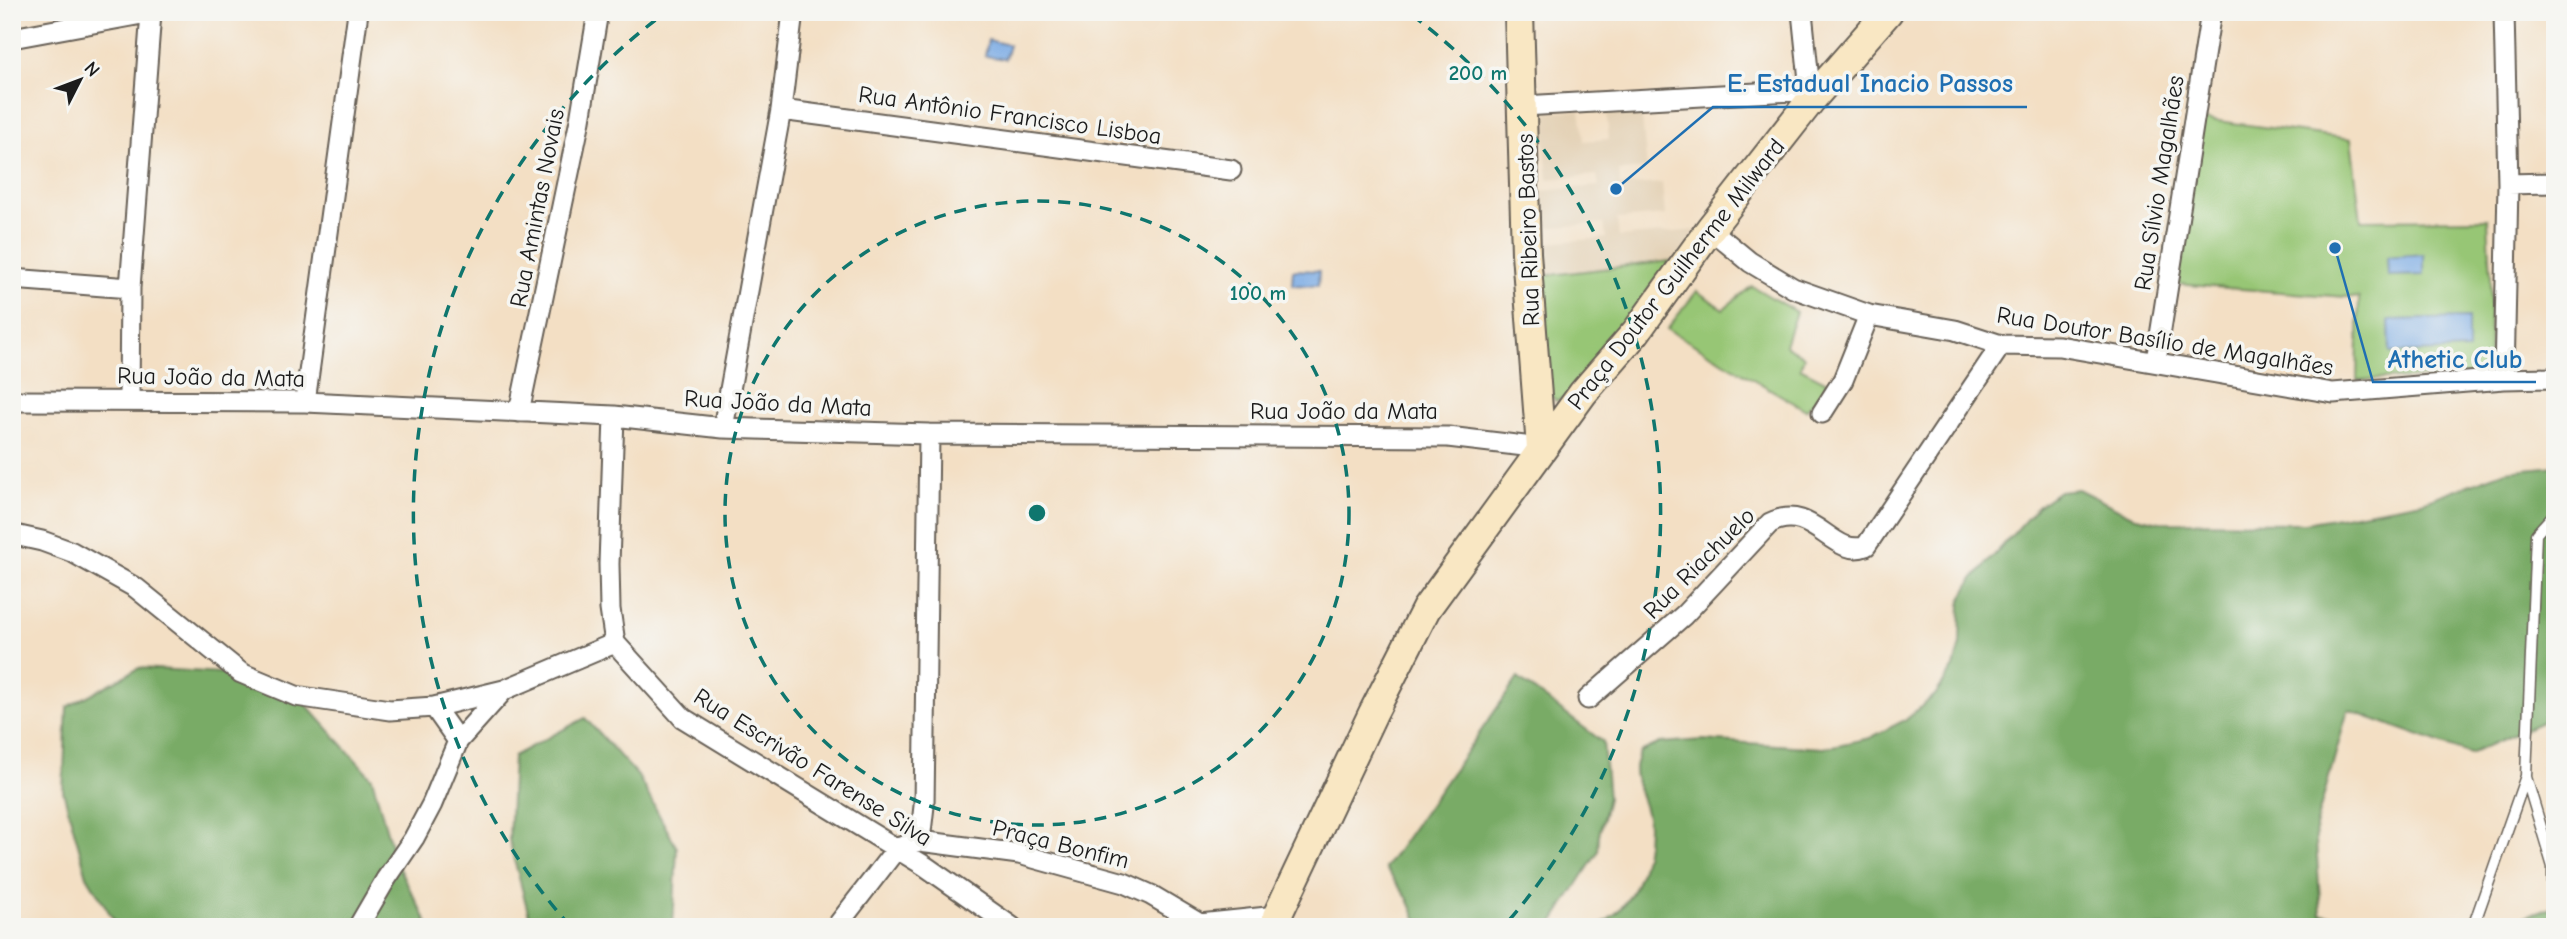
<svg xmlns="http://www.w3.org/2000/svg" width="2567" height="939" viewBox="0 0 2567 939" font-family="'Comic Neue',sans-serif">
<rect width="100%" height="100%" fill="#f6f6f2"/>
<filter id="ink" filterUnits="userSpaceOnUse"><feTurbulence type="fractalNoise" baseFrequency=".0143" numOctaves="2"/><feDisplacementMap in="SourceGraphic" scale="14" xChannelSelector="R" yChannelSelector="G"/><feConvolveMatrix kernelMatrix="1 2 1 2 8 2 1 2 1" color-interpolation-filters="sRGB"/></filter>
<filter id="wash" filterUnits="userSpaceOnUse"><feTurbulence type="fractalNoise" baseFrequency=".00686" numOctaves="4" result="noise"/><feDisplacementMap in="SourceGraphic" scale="28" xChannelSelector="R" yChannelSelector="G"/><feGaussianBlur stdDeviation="1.57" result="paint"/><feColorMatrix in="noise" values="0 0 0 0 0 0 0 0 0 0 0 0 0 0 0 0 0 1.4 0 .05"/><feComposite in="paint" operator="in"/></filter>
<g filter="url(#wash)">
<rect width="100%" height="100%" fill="#f3dfc4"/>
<!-- built -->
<path fill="#e3d0b4" d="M1641,107l6,62 -28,2 1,15 42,-3 3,32 -48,4 2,18 77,-7 -21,32 -128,10 -2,-29 61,-5 -2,-15 -61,5 -3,-37 59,-5 -2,-11 -49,4 -6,-66 38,-3 4,31 25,-2 -3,-29z"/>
<!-- green -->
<path fill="#97c675" stroke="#5a7148" stroke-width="2" d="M2203,119l148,20 10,81 127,-1 3,57 -2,89 -9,11 -123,4 2,-82 -184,-14z
M1671,261l-104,136 -11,4 -14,-16 -1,-109z
M1752,286l44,26 -11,33 19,12 -4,11 31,16 -25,26 -139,-81 30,-38 26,18z"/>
<!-- forest -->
<path fill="#79ab66" stroke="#4a6441" stroke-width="2" d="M2555,466v241l-9,13 -76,34 -122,-44 -33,117 6,87 88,13h-813c37,-18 52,-61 52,-101 0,-19 -14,-39 -13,-58 0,-5 3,-11 5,-16l20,-9 43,-3 120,8 47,-10 35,-18 30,-25 19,-28 6,-23 1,-43 11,-21 66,-74 21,-15 19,-2 54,27 27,6 146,1 117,-21 84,-31z
M139,668l84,5 83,31 66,74 24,85 34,64h-312l-31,-51 -24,-85 4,-84z
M1518,678l85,64 5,56 -9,37 -1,17 -48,75h-130l-12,-28 -23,-31z
M585,718l53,58 39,72 -4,79h-141l-23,-87 4,-84z
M2555,906v21h-61z"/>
<!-- water -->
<path fill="#7aaae4" stroke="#4b6380" stroke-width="2" d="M988,40l21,5 -4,14 -20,-3z
M2424,254v21l-36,1 -1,-19z
M1293,270l26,1 -1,15 -26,-1z
M2468,318v32l-78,3 -1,-33z"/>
</g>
<g filter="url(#ink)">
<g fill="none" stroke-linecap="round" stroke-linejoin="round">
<defs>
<path id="lane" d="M2526,777l27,90v60
M2473,927l53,-151 10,-242 19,-21"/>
<path id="street" d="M1802,12l9,88
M12,38l141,-26
M1523,106l289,-16
M781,110l450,60
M2508,184l47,-1
M1710,229l40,33 43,26 76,27 86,15 46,15 58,1 274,47 171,-14 51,-1
M12,279l118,9 -1,112
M130,288l21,-275
M2156,361l55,-349
M2504,379l4,-195 -4,-172
M12,401l293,1 309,14 109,12 206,6 519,3 93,11
M305,402l53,-390
M519,412l61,-292 18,-108
M1822,413l21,-33 26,-65
M614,416l-5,148 1,45 5,34 68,75 242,148 87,61
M723,428l58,-318 12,-98
M15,535l27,6 30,11 64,36 105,85 55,23 94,14 44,-3 70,-17 111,-47
M1588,699l96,-84 86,-92c43,-22 62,36 96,23l135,-201
M434,707l24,34
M920,841l4,-35 5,-372
M1200,924l77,-8
M358,927l28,-48 28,-41 18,-34 26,-63 46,-51
M836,927l61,-79 23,-7 99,13 105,29 27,12 54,32"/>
<path id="secondary" d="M1519,12l7,241 15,195
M1281,927l-4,-11 96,-203 53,-104 157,-216 53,-61 74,-103 101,-129 77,-88"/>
</defs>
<!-- lane casing -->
<use href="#lane" stroke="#676057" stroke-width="13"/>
<!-- street casing -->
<use href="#street" stroke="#676057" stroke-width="23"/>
<!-- secondary casing -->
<use href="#secondary" stroke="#676057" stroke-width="32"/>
<!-- lane -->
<use href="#lane" stroke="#fff" stroke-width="10"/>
<!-- street -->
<use href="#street" stroke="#fff" stroke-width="19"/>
<!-- secondary -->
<use href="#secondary" stroke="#f9e7c3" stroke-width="28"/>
</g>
</g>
<!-- distance rings -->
<g fill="none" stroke="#0f766e" stroke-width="3.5" stroke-dasharray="12 9">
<circle cx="1037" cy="513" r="312"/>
<path d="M570 926A623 623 0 0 1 662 15M1412 15A623 623 0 0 1 1504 926"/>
</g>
<g text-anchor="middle" stroke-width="7" stroke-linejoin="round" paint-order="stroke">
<!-- street labels -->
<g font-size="24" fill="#1c1c1c" stroke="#f6f6f2">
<text transform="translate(1010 115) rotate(8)" y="8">Rua Antônio Francisco Lisboa</text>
<text transform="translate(2159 183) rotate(-81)" y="8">Rua Sílvio Magalhães</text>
<text transform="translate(537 208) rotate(-79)" y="8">Rua Amintas Novais</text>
<text transform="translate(1528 230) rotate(-92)" y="8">Rua Ribeiro Bastos</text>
<text transform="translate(1676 274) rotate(-52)" y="8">Praça Doutor Guilherme Milward</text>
<text transform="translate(2165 341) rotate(9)" y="8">Rua Doutor Basílio de Magalhães</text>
<text transform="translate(211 377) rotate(1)" y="8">Rua João da Mata</text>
<text transform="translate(778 403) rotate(3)" y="8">Rua João da Mata</text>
<text x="1344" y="419">Rua João da Mata</text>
<text transform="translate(1699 563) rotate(-45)" y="8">Rua Riachuelo</text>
<text transform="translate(813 767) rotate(32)" y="8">Rua Escrivão Farense Silva</text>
<text transform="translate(1061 844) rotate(14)" y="8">Praça Bonfim</text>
</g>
</g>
<circle cx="1037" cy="513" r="10" fill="#0f766e" stroke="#f6f6f2" stroke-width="3.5"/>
<g font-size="21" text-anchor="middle" font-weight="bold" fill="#0f766e" stroke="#f6f6f2" stroke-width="7" stroke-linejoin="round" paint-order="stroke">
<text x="1478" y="80">200 m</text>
<text x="1258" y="300">100 m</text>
</g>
<!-- callouts -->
<path fill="none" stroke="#1f6fb2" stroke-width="2.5" d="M1616 189L1713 107H2027M2335 248L2373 382H2536"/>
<g fill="#1f6fb2" stroke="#f6f6f2" stroke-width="2.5">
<circle cx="1616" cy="189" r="7"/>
<circle cx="2335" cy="248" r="7"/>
</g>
<g font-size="26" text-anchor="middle" font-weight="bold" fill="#1f6fb2" stroke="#f6f6f2" stroke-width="7" stroke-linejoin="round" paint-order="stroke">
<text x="1870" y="92">E. Estadual Inacio Passos</text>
<text x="2455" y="368">Athetic Club</text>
</g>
<!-- margin -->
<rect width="2567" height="939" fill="none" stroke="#f6f6f2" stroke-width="42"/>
<!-- north arrow -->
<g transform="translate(80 80) rotate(48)" stroke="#f6f6f2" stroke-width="5" paint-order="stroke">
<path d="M0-5L12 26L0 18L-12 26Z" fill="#1c1c1c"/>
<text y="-10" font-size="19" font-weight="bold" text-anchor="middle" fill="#1c1c1c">N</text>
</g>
</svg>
